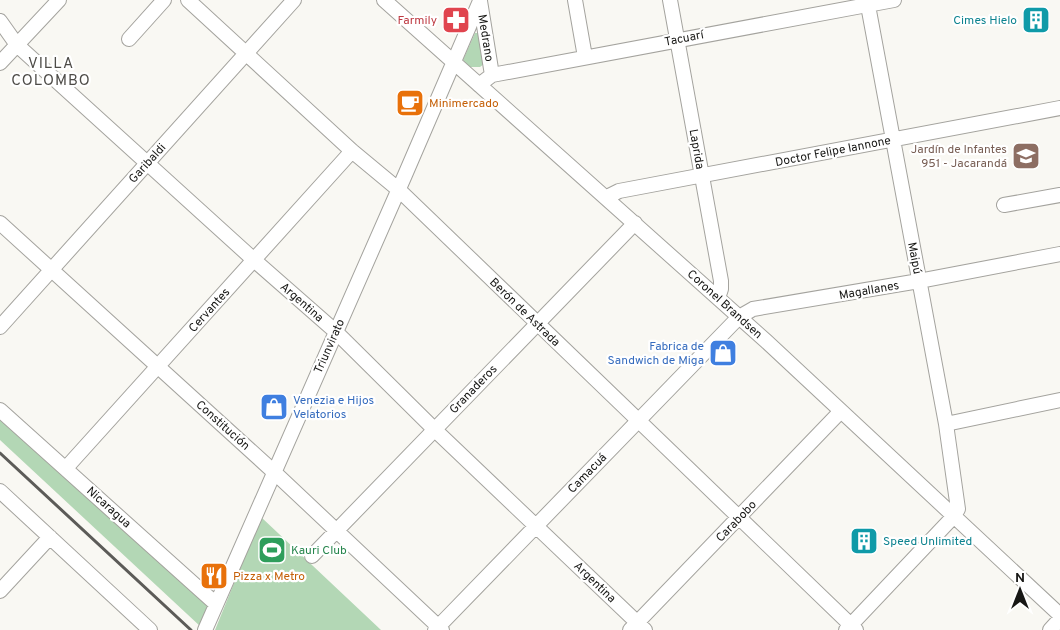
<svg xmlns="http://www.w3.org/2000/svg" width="1060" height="630" viewBox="0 0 1060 630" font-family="Overpass,sans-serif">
<rect width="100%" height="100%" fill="#f9f8f3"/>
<!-- green -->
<path fill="#b3d7b5" d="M475,33h4l5,31 -4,3h-12l-5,-7z
M0,413l212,190 -11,24 -201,-187z
M261,517l120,113h-166z"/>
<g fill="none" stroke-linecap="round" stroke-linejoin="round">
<defs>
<path id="minor" d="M188,0l164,151 47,39 457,440
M384,0l382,341 294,274
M575,0l10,57
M670,0l51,281v8l-3,9
M480,1l12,74
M0,21l17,24 237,215 81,71 99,98 211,201
M129,39l35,-39
M0,63l59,-63
M479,85l13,-10 402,-75
M607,197l12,-6 441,-83
M1004,205l56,-10
M0,223l274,249 168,158
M0,327l294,-327
M0,410l216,194
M946,424l114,-24
M66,468l286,-317
M0,491l150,139
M312,556l323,-333
M0,591l50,-54
M205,630l200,-455 75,-174
M435,630l304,-313 14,-8 166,-28 141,-27
M630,630l211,-219
M846,630l108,-114 4,-7 -12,-85 -79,-424
M1050,630l10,-11"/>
</defs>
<!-- minor casing -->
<use href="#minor" stroke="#a4a39e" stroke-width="16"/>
<!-- minor -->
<use href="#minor" stroke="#fff" stroke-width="14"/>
<!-- rail -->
<path stroke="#5c5b58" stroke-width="3" d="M0,453l191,177"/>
</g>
<!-- icons -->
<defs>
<symbol id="pharmacy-square" viewBox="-11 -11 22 22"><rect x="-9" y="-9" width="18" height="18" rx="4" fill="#e0444e" stroke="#fff"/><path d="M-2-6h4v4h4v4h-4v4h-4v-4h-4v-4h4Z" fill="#fff"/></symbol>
<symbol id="building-square" viewBox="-11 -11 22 22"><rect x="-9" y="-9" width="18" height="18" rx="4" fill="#0f9aa8" stroke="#fff"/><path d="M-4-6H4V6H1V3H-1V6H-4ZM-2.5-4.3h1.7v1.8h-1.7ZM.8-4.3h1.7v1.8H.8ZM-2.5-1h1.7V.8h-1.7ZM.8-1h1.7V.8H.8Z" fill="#fff"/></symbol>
<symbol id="cafe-square" viewBox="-11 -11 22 22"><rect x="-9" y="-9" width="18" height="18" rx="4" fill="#e8710a" stroke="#fff"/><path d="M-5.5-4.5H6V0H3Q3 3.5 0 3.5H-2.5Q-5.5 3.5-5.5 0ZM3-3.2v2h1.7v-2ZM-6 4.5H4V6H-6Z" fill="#fff"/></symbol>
<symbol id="school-square" viewBox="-11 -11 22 22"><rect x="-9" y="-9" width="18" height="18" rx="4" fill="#8d6e63" stroke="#fff"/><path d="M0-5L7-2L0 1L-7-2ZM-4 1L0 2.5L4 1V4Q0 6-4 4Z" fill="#fff"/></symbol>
<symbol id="shop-square" viewBox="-11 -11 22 22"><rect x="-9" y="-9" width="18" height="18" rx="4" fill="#3f7fe0" stroke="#fff"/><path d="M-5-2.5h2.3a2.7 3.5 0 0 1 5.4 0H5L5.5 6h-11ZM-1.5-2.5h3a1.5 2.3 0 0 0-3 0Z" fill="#fff"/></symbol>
<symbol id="stadium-square" viewBox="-11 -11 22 22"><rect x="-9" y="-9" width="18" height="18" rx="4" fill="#2e9e5b" stroke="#fff"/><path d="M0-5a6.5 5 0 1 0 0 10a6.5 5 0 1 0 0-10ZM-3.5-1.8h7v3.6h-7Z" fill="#fff"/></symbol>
<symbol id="restaurant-square" viewBox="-11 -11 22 22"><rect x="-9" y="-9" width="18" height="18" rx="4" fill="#e8710a" stroke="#fff"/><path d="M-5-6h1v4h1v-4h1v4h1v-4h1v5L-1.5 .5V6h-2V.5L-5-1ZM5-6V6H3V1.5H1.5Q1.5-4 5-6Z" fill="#fff"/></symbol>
</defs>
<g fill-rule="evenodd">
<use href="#pharmacy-square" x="440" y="4" width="32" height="32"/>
<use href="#building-square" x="1020" y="4" width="32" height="32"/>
<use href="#cafe-square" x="394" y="87" width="32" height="32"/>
<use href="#school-square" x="1010" y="140" width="32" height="32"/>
<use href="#shop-square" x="707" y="337" width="32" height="32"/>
<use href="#shop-square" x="258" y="391" width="32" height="32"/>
<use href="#building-square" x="848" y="525" width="32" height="32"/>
<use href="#stadium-square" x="256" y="534" width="32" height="32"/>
<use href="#restaurant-square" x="198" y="560" width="32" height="32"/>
</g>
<g text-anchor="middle" stroke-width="4.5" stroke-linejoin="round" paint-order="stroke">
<!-- health labels -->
<g font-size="12" fill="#be3a42" stroke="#fff" text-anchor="end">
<text x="437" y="24">Farmily</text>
</g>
<!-- culture labels -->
<g font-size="12" fill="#0d838f" stroke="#fff" text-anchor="end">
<text x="1017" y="24">Cimes Hielo</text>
<text x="883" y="545" text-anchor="start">Speed Unlimited</text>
</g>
<!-- street labels -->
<g font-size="12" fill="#171715" stroke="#fff">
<text transform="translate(486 38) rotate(81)" y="4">Medrano</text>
<text transform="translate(684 38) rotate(-11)" y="4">Tacuarí</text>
<text transform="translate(697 149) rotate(80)" y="4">Laprida</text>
<text transform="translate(833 151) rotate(-11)" y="4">Doctor Felipe Iannone</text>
<text transform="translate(147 163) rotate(-48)" y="4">Garibaldi</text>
<text transform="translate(915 258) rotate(79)" y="4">Maipú</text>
<text transform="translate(869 290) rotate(-10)" y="4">Magallanes</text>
<text transform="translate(302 302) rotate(41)" y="4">Argentina</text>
<text transform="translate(725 304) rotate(42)" y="4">Coronel Brandsen</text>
<text transform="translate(209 310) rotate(-48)" y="4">Cervantes</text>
<text transform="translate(525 312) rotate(44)" y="4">Berón de Astrada</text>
<text transform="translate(329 346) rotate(-66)" y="4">Triunvirato</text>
<text transform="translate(473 389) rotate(-46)" y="4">Granaderos</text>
<text transform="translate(223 425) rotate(42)" y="4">Constitución</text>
<text transform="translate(587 473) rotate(-46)" y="4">Camacuá</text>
<text transform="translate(109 507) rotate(42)" y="4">Nicaragua</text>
<text transform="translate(736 521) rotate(-46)" y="4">Carabobo</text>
<text transform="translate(595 582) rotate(44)" y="4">Argentina</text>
</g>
<!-- food labels -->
<g font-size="12" fill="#c56008" stroke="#fff" text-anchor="start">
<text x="429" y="107">Minimercado</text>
<text x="233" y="580">Pizza x Metro</text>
</g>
<!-- education labels -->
<g font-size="12" fill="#785e54" stroke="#fff" text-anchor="end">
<text x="1007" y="153">Jardín de Infantes<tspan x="1007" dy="14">951 - Jacarandá</tspan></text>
</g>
<!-- shop labels -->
<g font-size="12" fill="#366cbe" stroke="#fff" text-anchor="end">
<text x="704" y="350">Fabrica de<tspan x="704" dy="14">Sandwich de Miga</tspan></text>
<text x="293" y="404" text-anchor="start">Venezia e Hijos<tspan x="293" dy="14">Velatorios</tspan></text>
</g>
<!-- leisure labels -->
<g font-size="12" fill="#27864d" stroke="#fff" text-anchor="start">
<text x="291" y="554">Kauri Club</text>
</g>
<!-- quarter labels -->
<g font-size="15" letter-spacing="1" fill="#4d4b47" stroke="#fff">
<text x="51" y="68">VILLA<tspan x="51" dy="17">COLOMBO</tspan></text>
</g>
</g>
<!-- north arrow -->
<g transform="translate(1020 590)" stroke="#ffffff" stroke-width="4" paint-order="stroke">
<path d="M0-4L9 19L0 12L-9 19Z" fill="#171715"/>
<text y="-8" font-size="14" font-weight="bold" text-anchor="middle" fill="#171715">N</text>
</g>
</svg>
